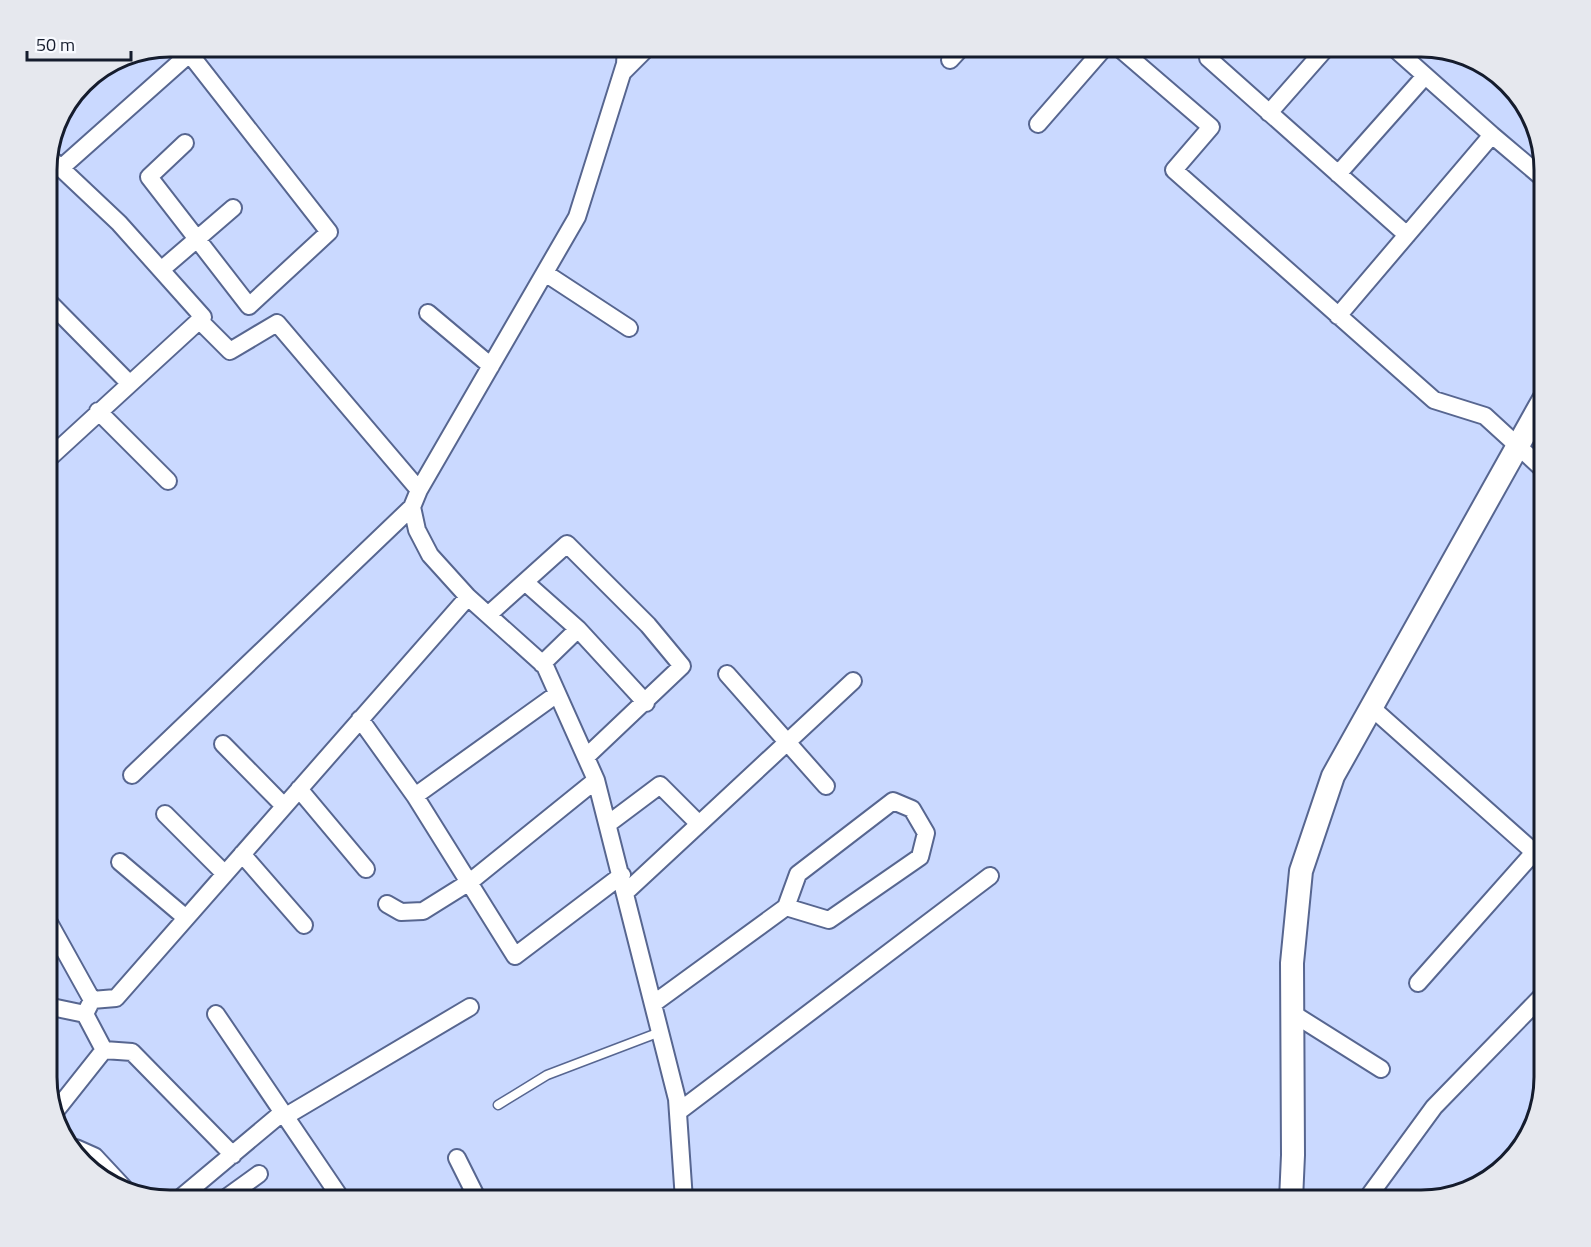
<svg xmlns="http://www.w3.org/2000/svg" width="1591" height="1247" viewBox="0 0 1591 1247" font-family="'Titillium Web',sans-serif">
<rect width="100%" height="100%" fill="#cad9ff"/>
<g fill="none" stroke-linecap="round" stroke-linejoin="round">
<defs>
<path id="lane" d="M498,1105l49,-30 113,-43"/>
<path id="street" d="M1118,47l93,80 -37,43 260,230 51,16 59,54
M1218,47l-10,11 199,177
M1393,47l99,88
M950,60l12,-13
M624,71l24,-24
M1269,113l58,-66
M1038,124l67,-77
M185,143l-36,34 100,129 80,-74 -140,-179
M61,168l136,-121
M1338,174l87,-98
M161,270l72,-62
M545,273l84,55
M47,300l82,83
M428,313l63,53
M1338,316l154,-181 52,44
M199,320l31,31 47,-28 142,167 -7,17 5,23 13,25 38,42 77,69 51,114 81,319 7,101
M98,411l70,70
M47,460l156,-143 -84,-94 -71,-67
M419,490l158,-273 48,-153 1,-17
M525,582l53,47 68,74
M488,615l79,-71 81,81 34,41 -96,91
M542,664l36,-35
M727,674l99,112
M557,694l-142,102 100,160 107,-81
M1372,708l172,153
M360,719l55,77
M223,744l61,62
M132,775l280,-268
M299,789l67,80
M165,814l60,60
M608,824l52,-39 39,39
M242,854l62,71
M120,862l66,56
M626,892l227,-211
M387,904l14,8 22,-1 48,-30 125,-101
M47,919l45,81
M1418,983l126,-142
M653,1004l133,-97 12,-33 95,-73 19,8 14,24 -6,24 -91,63 -43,-13
M47,1006l38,8
M1292,1013l89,56
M216,1014l126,186
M104,1050l28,2 101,103
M678,1112l312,-236
M54,1113l50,-63 -19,-36 7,-14 24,-2 352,-401
M286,1116l184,-109
M457,1158l21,42
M178,1200l105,-88
M223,1200l36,-26
M1366,1200l68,-93 108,-111 2,2"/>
<path id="secondary" d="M75,1151l18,8 28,30
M1291,1200l2,-45 -1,-192 9,-92 32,-95 211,-377"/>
</defs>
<!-- lane casing -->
<use href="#lane" stroke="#576690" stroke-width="11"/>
<!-- street casing -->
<use href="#street" stroke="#576690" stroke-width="20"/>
<!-- secondary casing -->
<use href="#secondary" stroke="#576690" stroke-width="26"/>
<!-- lane -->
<use href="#lane" stroke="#fff" stroke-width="8"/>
<!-- street -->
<use href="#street" stroke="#fff" stroke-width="16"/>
<!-- secondary -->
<use href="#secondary" stroke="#fff" stroke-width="22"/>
</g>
<!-- crop -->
<path d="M0 0H1591V1247H0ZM170 57H1421A113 113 0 0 1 1534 170V1077A113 113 0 0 1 1421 1190H170A113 113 0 0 1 57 1077V170A113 113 0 0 1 170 57Z" fill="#e6e8ee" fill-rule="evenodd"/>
<path fill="none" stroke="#151c2d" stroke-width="3" d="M170 57H1421A113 113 0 0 1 1534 170V1077A113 113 0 0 1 1421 1190H170A113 113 0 0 1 57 1077V170A113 113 0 0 1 170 57Z"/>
<!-- scale -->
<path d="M27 51v9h104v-9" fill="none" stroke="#151c2d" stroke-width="3"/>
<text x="36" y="51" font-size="18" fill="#151c2d" stroke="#f8faff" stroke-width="4.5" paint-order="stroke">50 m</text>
</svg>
